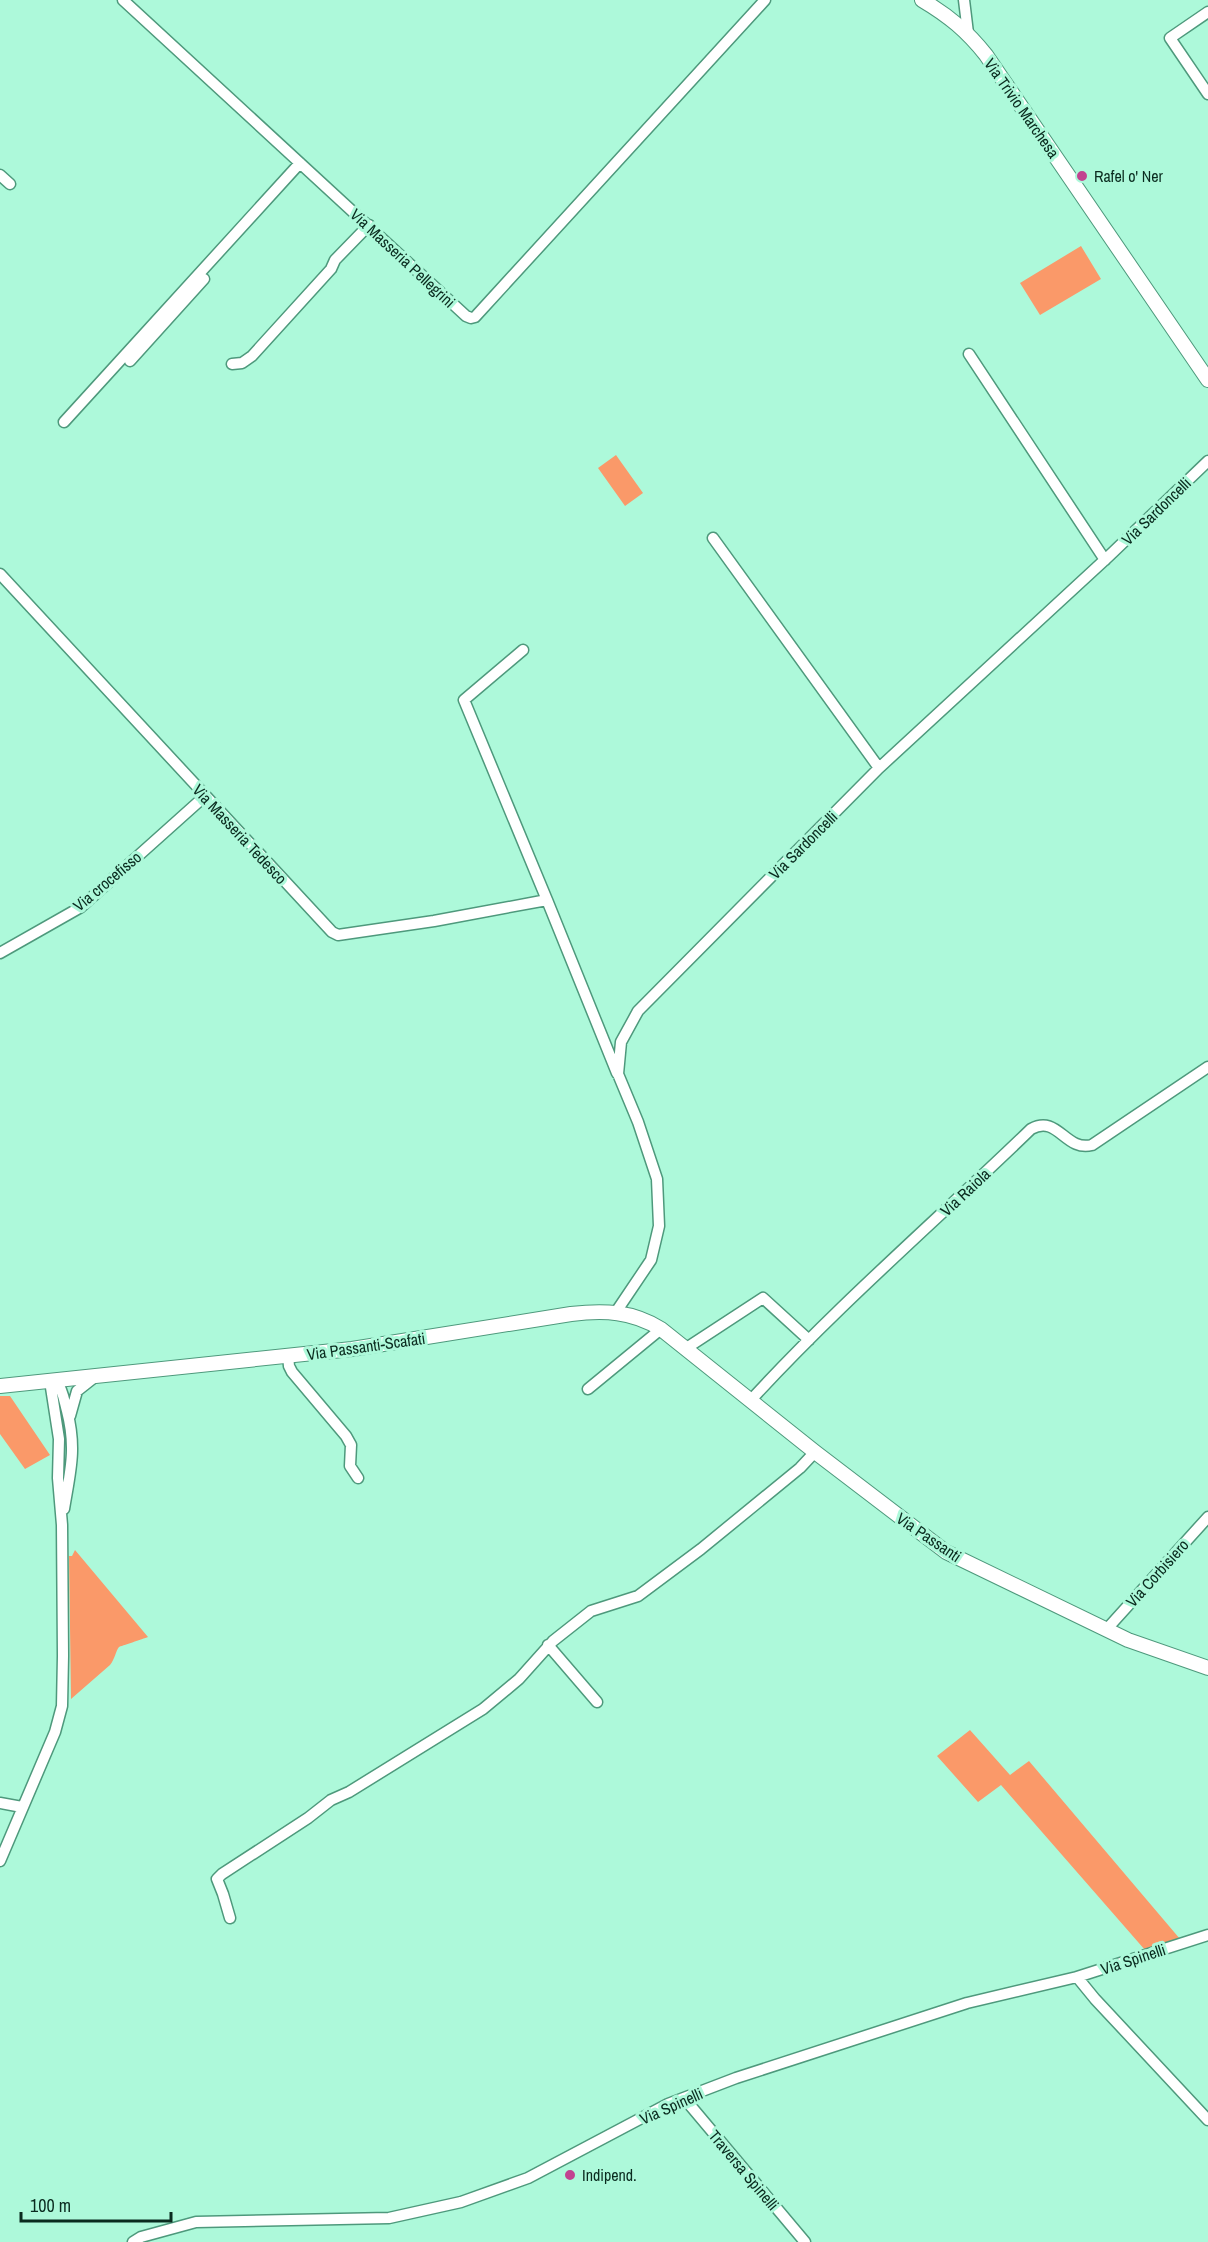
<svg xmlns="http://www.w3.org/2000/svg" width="1208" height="2242" viewBox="0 0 1208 2242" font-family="'Archivo Narrow',sans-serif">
<rect width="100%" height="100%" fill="#adf9da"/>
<!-- green -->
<path fill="#fa9969" d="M1081,246l20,33 -61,36 -20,-32z
M616,455l27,38 -18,13 -27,-38z
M0,1396h10l40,59 -25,14 -25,-35z
M75,1550l73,87c-5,2 -27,9 -29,10 -3,3 -4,12 -9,18l-39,34 -2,-143h3z
M970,1730l40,45 19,-14 151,178 -35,11 -144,-165 -23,17 -41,-46z"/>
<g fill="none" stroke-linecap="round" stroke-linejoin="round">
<defs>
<path id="minor" d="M123,0l343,316 5,2 4,-1 290,-317
M964,0l4,33
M1208,12l-38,26 38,56
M0,175l10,9
M969,354l136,206
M130,361l74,-82
M232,364l10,-1 10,-7 79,-87 4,-9 34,-35
M64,422l236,-259
M713,538l166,230
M0,574l332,358 6,3 96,-14 113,-21 70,173
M523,650l-59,50 83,200
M0,953l81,-46 124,-111
M616,1312l35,-52 8,-34 -2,-47 -19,-57 -20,-48 3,-32 17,-31 241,-243 230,-212 99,-95
M685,1349l78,-51 46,42
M288,1356l1,10 3,6 54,64 5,9 -1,21 8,12
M56,1380c7,10 8,20 11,31 10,38 3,61 -3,98
M588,1389l73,-60
M750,1401c88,-96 188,-182 281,-272 27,-15 34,23 61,16l116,-78
M70,1416l7,-25 19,-15
M1106,1630l102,-113
M548,1645l49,57
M0,1803l22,4
M0,1861l55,-129 7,-26 1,-50 -1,-131 -4,-47 1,-39 -9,-58
M230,1918l-7,-24 -6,-15 5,-5 86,-56 23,-18 18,-8 134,-83 36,-30 34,-38 38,-30 47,-15 63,-47 99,-81 15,-16
M1077,1977l18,22 113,121
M684,2098l121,144
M133,2242l8,-5 55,-15 193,-4 72,-16 67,-24 140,-74 68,-26 231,-75 110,-26 131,-42"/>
<path id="tertiary" d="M922,0c27,16 45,31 64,55l222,325
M0,1386l352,-37 219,-35c33,-4 61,-3 90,15l154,123 131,100 182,88 80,28"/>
</defs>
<!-- minor casing -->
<use href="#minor" stroke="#4e997c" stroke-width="13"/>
<!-- tertiary casing -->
<use href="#tertiary" stroke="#4e997c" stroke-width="16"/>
<!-- minor -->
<use href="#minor" stroke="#fff" stroke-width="10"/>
<!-- tertiary -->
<use href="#tertiary" stroke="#fff" stroke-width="14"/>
</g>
<!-- markers -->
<g fill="#c24390" stroke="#adf9da" stroke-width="2">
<circle cx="1082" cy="176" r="6"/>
<circle cx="570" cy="2175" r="6"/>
</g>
<g text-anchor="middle" stroke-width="6" stroke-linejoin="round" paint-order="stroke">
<!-- street labels -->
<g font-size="16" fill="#0a2b1f" stroke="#adf9da">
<text transform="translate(1022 108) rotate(55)" y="6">Via Trivio Marchesa</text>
<text transform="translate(403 258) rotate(43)" y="6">Via Masseria Pellegrini</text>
<text transform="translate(1156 511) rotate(-44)" y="6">Via Sardoncelli</text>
<text transform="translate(240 834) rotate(47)" y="6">Via Masseria Tedesco</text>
<text transform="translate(803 845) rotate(-45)" y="6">Via Sardoncelli</text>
<text transform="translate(107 881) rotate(-40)" y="6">Via crocefisso</text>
<text transform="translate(965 1192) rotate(-43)" y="6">Via Raiola</text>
<text transform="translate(366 1346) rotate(-8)" y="6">Via Passanti-Scafati</text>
<text transform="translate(929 1537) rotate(34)" y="6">Via Passanti</text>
<text transform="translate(1157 1573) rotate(-48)" y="6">Via Corbisiero</text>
<text transform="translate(1133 1959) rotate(-18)" y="6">Via Spinelli</text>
<text transform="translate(671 2106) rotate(-24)" y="6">Via Spinelli</text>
<text transform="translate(744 2170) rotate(50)" y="6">Traversa Spinelli</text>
</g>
<!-- poi labels -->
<g font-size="16" fill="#0a2b1f" stroke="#adf9da" text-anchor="start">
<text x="1094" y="182">Rafel o' Ner</text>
<text x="582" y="2181">Indipend.</text>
</g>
</g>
<!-- scale -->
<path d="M21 2212v9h150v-9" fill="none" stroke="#0a2b1f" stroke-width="3"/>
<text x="30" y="2212" font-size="18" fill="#0a2b1f" stroke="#adf9da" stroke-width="4.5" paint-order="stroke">100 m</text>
</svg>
